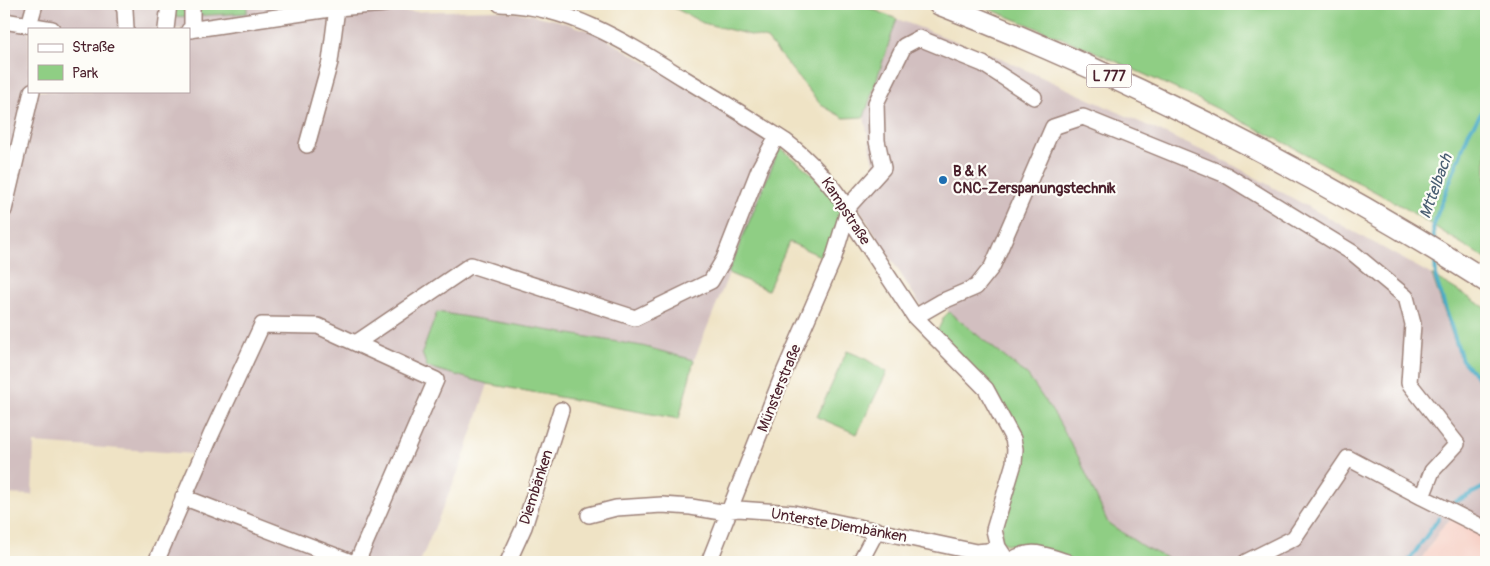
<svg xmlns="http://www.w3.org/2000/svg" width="1490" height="566" viewBox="0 0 1490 566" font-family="Pangolin,sans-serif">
<rect width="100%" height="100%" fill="#fdfcf7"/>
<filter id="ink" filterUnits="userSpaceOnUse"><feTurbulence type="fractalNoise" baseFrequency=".02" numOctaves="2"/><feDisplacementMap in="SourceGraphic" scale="10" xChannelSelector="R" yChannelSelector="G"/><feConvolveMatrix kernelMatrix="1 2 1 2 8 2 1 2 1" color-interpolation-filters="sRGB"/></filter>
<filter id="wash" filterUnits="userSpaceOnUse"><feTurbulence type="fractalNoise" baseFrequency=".0096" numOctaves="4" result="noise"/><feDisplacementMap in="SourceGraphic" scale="20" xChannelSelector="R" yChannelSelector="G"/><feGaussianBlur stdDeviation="1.12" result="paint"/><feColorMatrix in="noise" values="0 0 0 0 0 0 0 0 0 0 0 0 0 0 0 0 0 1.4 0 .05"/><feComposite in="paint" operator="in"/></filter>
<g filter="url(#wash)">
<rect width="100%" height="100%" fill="#efe3c5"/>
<!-- built -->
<path fill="#f7d1c7" d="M1452,518l34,18v26h-67l24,-36z"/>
<!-- industrial -->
<path fill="#d2bfc0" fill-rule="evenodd" d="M4,4h174l-6,13 75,-4v-9h150l1,8 100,-2 29,4 29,6 40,13 62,36 122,78 -86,213 -52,-14 -205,-34 -10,55 61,17 -27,81 -41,97h-272l16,-41 29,-67 -159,-11 -2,52 -28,-1zM29,29h160v62h-160z
M897,19l103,39 229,105 203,112 29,86 25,27v148l-34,-18 -9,8 -24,36h-244l-31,-15 -36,-24 -29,-65 -23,-41 -28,-41 -79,-64 -8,-10 -20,4 -70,-110 24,-28 -11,-51z"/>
<!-- green -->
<path fill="#8fce84" stroke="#6c7658" d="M178,4h69v9l-75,4z
M667,4h192l38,15 -33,98 -20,1 -23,-13 -54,-66 -64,-16z
M977,4h114l1,2 47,-2h347v255l-81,-51 -116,-63 -91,-46 -107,-49z
M780,147l45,38 16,26 -16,47 -36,-16 -21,48 -40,-17z
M1432,275l54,33v80l-25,-27z
M437,312l205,34 52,14 -15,59 -191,-35 -61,-17 -5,-14z
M949,312l79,64 28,41 23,41 29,65 36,24 31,15h-104l-71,-20 16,-106 -80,-102 8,-17z
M847,351l17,7 23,14 -30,62 -40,-17z"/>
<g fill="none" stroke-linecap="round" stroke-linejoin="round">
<!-- stream -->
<path stroke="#48acc8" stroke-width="4" d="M1434,240l-1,-15 36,-93 17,-26
M1435,257l1,22 26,81 24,27
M1455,502l31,-16
M1408,562l31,-44"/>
</g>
</g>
<g filter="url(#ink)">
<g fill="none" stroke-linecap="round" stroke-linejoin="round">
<defs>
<path id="minor" d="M122,4l3,6 1,19
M500,4c71,2 127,39 185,75 33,20 67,41 100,62 26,20 44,40 62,67v6l68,103 71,72 27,50 2,10 -1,14 -20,67 4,17 10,15
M4,21l48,8
M29,25l6,-21
M166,29l3,-25
M189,30l148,-22 48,-4
M192,30v-26
M307,145l23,-83 7,-54
M847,208l36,-40 -6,-27 -1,-38 28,-57 15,-8 64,26 51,33
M4,210l28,-119
M915,317l26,-15 35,-15 16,-20 61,-140 30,-10 143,58 127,78 53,44 7,27 -4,59 48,61 -25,27 -10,26 64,32
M356,343l115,-78 164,53 76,-37 13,-22 36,-92 17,-31
M183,497l168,65
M589,515l27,-7 46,-3 29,2 30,5 17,-3 55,4 183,39 11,-1 11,-4
M156,562l55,-127 51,-110 56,1 118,54 -79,182
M508,562l16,-35 37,-117
M709,562l73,-185 51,-117 14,-46
M860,562l17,-32
M1008,562c24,-15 33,-8 59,0
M1246,562l48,-24 54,-80 74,39"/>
<path id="highway" d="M939,4c191,74 374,168 547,277"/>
</defs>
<!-- minor casing -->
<use href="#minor" stroke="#9c8178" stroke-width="18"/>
<!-- highway casing -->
<use href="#highway" stroke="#9c8178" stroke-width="24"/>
<!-- minor -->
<use href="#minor" stroke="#fff" stroke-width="15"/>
<!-- highway -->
<use href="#highway" stroke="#fff" stroke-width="21"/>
</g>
</g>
<!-- markers -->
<circle fill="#1f6fb2" stroke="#fdfcf7" stroke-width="2" cx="943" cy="180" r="5"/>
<g text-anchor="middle" stroke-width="4.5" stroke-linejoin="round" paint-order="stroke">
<!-- shield labels -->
<rect fill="#fdfcf7" stroke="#806168" stroke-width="1" x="1086.5" y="64.5" width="45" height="23" rx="4"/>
<g font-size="14" font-weight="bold" fill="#4a1f2b">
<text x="1109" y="81">L 777</text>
</g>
<!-- poi labels -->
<g font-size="15" font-weight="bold" fill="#4a1f2b" stroke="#fdfcf7" text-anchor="start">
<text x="953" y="176">B &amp; K<tspan x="953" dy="17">CNC-Zerspanungstechnik</tspan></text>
</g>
<!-- street labels -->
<g font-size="15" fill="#4a1f2b" stroke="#fdfcf7">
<text transform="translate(846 211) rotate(57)" y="5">Kampstraße</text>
<text transform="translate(779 388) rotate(-68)" y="5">Münsterstraße</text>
<text transform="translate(536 487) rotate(-72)" y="5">Diembänken</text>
<text transform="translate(839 525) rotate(10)" y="5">Unterste Diembänken</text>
</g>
<!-- water labels -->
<g font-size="16" font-style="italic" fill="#495e72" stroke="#fdfcf7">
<text transform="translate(1435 186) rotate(-70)" y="6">Mttelbach</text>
</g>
</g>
<!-- margin -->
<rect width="1490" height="566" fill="none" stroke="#fdfcf7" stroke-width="20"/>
<!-- legend -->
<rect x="28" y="28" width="162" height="65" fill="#fdfcf7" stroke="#b5a4a5"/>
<rect x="38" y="44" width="25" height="8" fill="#ffffff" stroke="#b5a4a5"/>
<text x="72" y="52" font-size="15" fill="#4a1f2b">Straße</text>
<rect x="38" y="65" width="25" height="15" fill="#8fce84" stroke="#b5a4a5"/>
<text x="72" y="78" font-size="15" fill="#4a1f2b">Park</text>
</svg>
